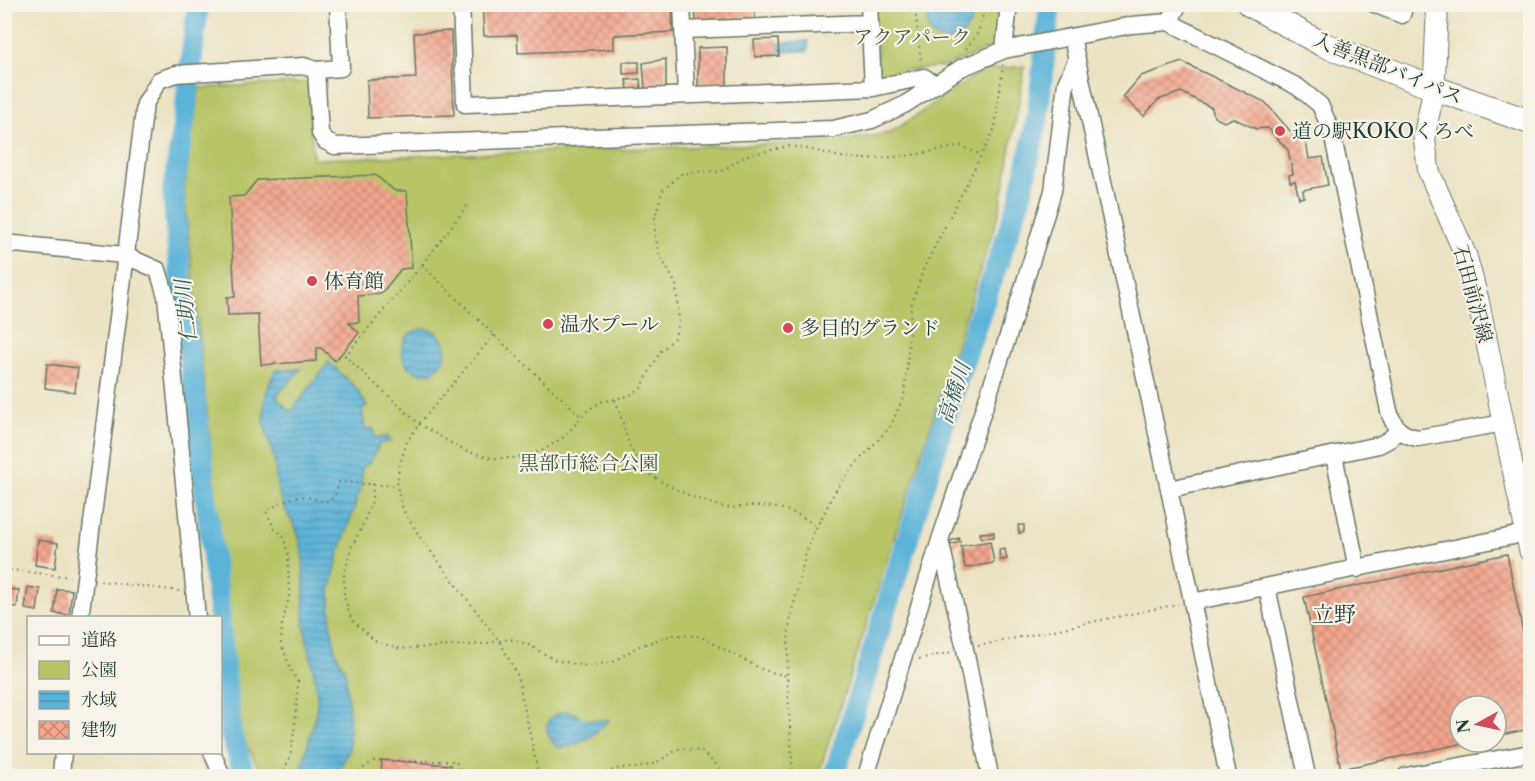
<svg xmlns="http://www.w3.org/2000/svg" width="1535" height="781" viewBox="0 0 1535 781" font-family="'Libre Caslon Text','Noto Serif JP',serif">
<defs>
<pattern id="water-rules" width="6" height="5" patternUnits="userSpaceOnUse" patternTransform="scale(1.5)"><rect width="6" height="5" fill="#5bb3d8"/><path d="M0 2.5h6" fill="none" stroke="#4b93b0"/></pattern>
<pattern id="building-cross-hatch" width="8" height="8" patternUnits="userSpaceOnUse" patternTransform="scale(1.5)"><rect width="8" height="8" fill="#f4a58c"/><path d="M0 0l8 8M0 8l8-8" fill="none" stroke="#c58873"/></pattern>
</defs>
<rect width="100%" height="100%" fill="#f7f3e8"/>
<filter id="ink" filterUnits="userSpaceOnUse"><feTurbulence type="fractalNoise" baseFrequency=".0167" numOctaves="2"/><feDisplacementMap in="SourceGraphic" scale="12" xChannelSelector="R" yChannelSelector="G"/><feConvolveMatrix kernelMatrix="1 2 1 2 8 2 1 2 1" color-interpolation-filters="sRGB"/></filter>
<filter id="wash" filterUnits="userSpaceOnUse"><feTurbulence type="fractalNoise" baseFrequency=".008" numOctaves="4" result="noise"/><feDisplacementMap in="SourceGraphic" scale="24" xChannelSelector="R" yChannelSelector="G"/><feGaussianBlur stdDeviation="1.35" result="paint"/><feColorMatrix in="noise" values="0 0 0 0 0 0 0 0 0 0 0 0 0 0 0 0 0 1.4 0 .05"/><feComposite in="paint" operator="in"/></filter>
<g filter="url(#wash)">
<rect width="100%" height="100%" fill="#ece3c4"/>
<!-- built -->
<path fill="#f4d3c0" d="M1530,766v10h-54z"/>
<!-- park -->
<path fill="#b8c466" stroke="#6c804d" stroke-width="1.5" d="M874,5h127l-4,40 -51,21 -68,8z
M1025,66l-25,143 -182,567h-555l-22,-41 -57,-544 15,-103 109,-6 5,77 521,-17 56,-9 94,-63z"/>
<!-- water -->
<path fill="url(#water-rules)" stroke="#3d7886" stroke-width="1.5" d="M929,5v-1l47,1c-2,5 -3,13 -5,18 -16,30 -54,19 -42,-18z
M808,41v10l-30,1v-9z
M402 351a22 22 0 1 1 44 0a22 22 0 1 1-44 0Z
M329,362l27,26 11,18 -5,3 3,20 8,-1 3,10 13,-2 1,6 -10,1 -9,18 -9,8 -1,19 -22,65 -9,38 1,35 5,27 9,17 5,53 -1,28 -13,25h-35c2,-25 15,-49 16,-75 0,-24 -8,-48 -12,-72 -4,-33 3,-61 -7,-95 -3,-10 -10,-18 -14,-27 -8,-16 -8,-33 -10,-49 -2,-9 -6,-18 -8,-26 -5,-21 -1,-43 10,-62l25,-1 -25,28 15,15z
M569,711l17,9h23c-15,15 -30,29 -52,27 -17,-17 -12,-33 12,-36z"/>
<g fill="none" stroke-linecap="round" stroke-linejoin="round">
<!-- river -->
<path stroke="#5bb3d8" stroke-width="22" d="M198,4l-15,127 -10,59 7,82 40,346
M220,627l11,106 14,43
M834,776l125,-402 61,-176 17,-78 13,-116"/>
</g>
<g id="blocks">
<!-- building -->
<path fill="url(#building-cross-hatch)" d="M482,4h190l1,28 -59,3v14l-96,4 -1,-18 -33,1z
M695,4l59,1 1,15 -59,3z
M771,4h57v3l-57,3z
M451,31l3,84 -86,3 -1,-38 49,-2 -2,-45z
M778,39l1,17 -24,1 -1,-17z
M727,47v39l-29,1v-39z
M666,59v29l-21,1 -2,-26z
M623,62h16v11l-16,1z
M1182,62l83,40 26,30 13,-2 5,29 14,-2 5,28 -25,5 1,7 -5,1 -4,-17 -5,1 -1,-7 4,-1 -5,-24 -20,-22 -12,1 -23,-11 -9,4 -10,-5 -2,-9 -31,-16 -23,8 -14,16 -21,-19 18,-21z
M640,79l1,10h-13l-2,-9z
M375,175l20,16h12l5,77 -11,1 -20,25 -23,2 1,26 -10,1 10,10 -24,28 -14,-13h-4l-1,13 -55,4 -3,-51 -30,1 -1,-18h8l-6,-100 15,-1 13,-16z
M47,364l31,4 -3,24 -30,-4z
M1018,525h6v7l-5,1z
M994,532v5l-13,1 -1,-5z
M959,538l1,4 -10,3 -2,-3z
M38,540l20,3 -3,25 -20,-3z
M990,541l4,22 -29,5 -4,-22z
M1005,549l2,10 -7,1 -1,-10z
M1507,554l23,113v62l-34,7v-30h-36v36l5,1 -124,26 -37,-172z
M28,587l12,2 -3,22 -12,-2z
M4,589l15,1 -2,17 -13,-1z
M57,589l15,1 -3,25 -15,-2z
M382,760l69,5 -1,11h-69z
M652,772l36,2 6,2h-65z"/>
</g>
</g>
<g filter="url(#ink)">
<use href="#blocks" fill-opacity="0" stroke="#677766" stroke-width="1.5"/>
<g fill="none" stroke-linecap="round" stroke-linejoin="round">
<defs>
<path id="minor" d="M461,4l4,100 408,-16 51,-11 12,8
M682,4l4,91
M869,4l4,84
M1374,4l28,11 3,-11
M1169,22l10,-18
M683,30l186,-7
M1072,37l97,452 59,287
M1004,50l5,-46
M316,70l4,63 5,8 10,5 498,-17 39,-9 32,-15 57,-37 43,-18 128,-25 37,-3 129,65 22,18 12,27 57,279c5,17 12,24 29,27l86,-15
M4,243l120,12 34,15 8,26 31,322
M1334,455l23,114
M1169,489l210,-44 11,-6 8,-9
M940,540l25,109 25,127
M1267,587l40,189
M1192,602l321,-66 17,-8
M80,618l65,-514 14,-24 17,-6 128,-8 12,4 25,-2 -3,-64
M212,752l10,24
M61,776l2,-24
M866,776l74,-236 70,-210 43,-139 13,-108 11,-24
M1406,776l124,-23"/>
<path id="major" d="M1434,4l3,13 -3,71 -10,49 5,35 37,84 12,44 52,251"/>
<path id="highway" d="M1249,4l73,40 112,44 96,34"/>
</defs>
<!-- minor casing -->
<use href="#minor" stroke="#677766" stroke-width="19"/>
<!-- major casing -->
<use href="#major" stroke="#677766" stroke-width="23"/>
<!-- highway casing -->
<use href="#highway" stroke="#677766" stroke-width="26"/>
<!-- path -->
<path stroke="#677766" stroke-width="2" stroke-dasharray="1.5 4.5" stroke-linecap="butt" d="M917,4l-1,13 5,46
M966,49l12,-16 8,-29
M467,206l-45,59 -77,91 74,68 46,27 26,7h24l29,-8 22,-15 21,-24 13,-9 29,-6 12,-8 19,-36 15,-15 4,-15 -3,-38 -17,-30 -4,-19v-18l7,-26 19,-17 26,-3 13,1 27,-17 43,-9 18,3 33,8 25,2 40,-3 55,-10 21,9
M422,265l72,70 88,82
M494,335l-75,89 -12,18 -8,25 -2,19 6,24 19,30 77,101 18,33 22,102
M615,400c9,22 11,45 25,64 13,19 68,41 90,44 6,0 12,-2 18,-2 30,0 45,3 69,21
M373,484l-1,17 -11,28 -10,19 -7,27v21l7,23 24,22 25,8 82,-5 28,-5 19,6 26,15 32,6 26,-4 24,-15 35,-12 27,1 64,34 24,6
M4,569l66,8
M100,581l80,10
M978,646l200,-42
M919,659l33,-7
M282,776l8,-19 5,-31 3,-44 -7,-12 -10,-27 1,-18 7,-28 -1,-43 -5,-19 -8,-6 -9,-18c10,-5 22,-13 32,-14 17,-4 34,20 41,-15l58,4
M355,776l1,-3 18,-12h82l5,11 78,4
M594,776l26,-8h18l18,-5 24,-15 21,3 28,25
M793,776l-6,-100 2,-51 16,-69 7,-20 24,-46 19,-25 35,-38 14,-31 3,-28 4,-62 12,-36 72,-142 8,-63"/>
<!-- minor -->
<use href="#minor" stroke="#fff" stroke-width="16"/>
<!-- major -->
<use href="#major" stroke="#fff" stroke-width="21"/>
<!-- highway -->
<use href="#highway" stroke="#fff" stroke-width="24"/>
</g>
</g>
<!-- markers -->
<g fill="#d1495b" stroke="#f7f3e8" stroke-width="2">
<circle cx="1280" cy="131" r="6"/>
<circle cx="312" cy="281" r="6"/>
<circle cx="548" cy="324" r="6"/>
<circle cx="788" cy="328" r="6"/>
</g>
<g text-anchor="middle" stroke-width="4.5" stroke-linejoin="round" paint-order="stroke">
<!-- park labels -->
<g font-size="20" fill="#3e583e" stroke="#f7f3e8">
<text x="912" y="44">アクアパーク</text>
<text x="589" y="470">黒部市総合公園</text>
</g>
<!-- street labels -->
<g font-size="20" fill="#1f3d34" stroke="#f7f3e8">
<text transform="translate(1388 68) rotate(22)" y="7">入善黒部バイパス</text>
<text transform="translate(1473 294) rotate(75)" y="7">石田前沢線</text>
</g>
<!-- poi labels -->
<g font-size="20" fill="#1f3d34" stroke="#f7f3e8" text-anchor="start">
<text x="1292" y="138">道の駅KOKOくろべ</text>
<text x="324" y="288">体育館</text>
<text x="560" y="331">温水プール</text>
<text x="800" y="335">多目的グランド</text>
</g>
<!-- water labels -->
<g font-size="21" font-style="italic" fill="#2e5a5d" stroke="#f7f3e8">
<text transform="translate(186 311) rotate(-96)" y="7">仁助川</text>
<text transform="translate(954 393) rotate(-72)" y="7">高橋川</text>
</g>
<!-- quarter labels -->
<g font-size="22" fill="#1f3d34" stroke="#f7f3e8">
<text x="1334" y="622">立野</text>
</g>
</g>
<!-- margin -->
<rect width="1535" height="781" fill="none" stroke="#f7f3e8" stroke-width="24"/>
<!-- legend -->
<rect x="27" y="616" width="195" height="138" fill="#f7f3e8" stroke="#a1aaa0" stroke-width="1.5"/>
<rect x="39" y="636" width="30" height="9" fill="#ffffff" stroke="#a1aaa0" stroke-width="1.5"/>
<text x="81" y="646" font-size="18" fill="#1f3d34">道路</text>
<rect x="39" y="661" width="30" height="18" fill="#b8c466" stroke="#a1aaa0" stroke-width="1.5"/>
<text x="81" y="676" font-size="18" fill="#1f3d34">公園</text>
<rect x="39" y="691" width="30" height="18" fill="url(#water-rules)" stroke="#a1aaa0" stroke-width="1.5"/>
<text x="81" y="706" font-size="18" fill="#1f3d34">水域</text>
<rect x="39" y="721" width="30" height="18" fill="url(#building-cross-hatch)" stroke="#a1aaa0" stroke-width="1.5"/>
<text x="81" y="736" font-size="18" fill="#1f3d34">建物</text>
<!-- north arrow -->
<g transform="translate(1478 724) rotate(262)"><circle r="28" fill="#f7f3e8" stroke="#a1aaa0" stroke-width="1.5"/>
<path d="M0-4.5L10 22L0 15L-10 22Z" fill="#d1495b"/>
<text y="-9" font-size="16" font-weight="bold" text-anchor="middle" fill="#1f3d34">N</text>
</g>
</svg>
